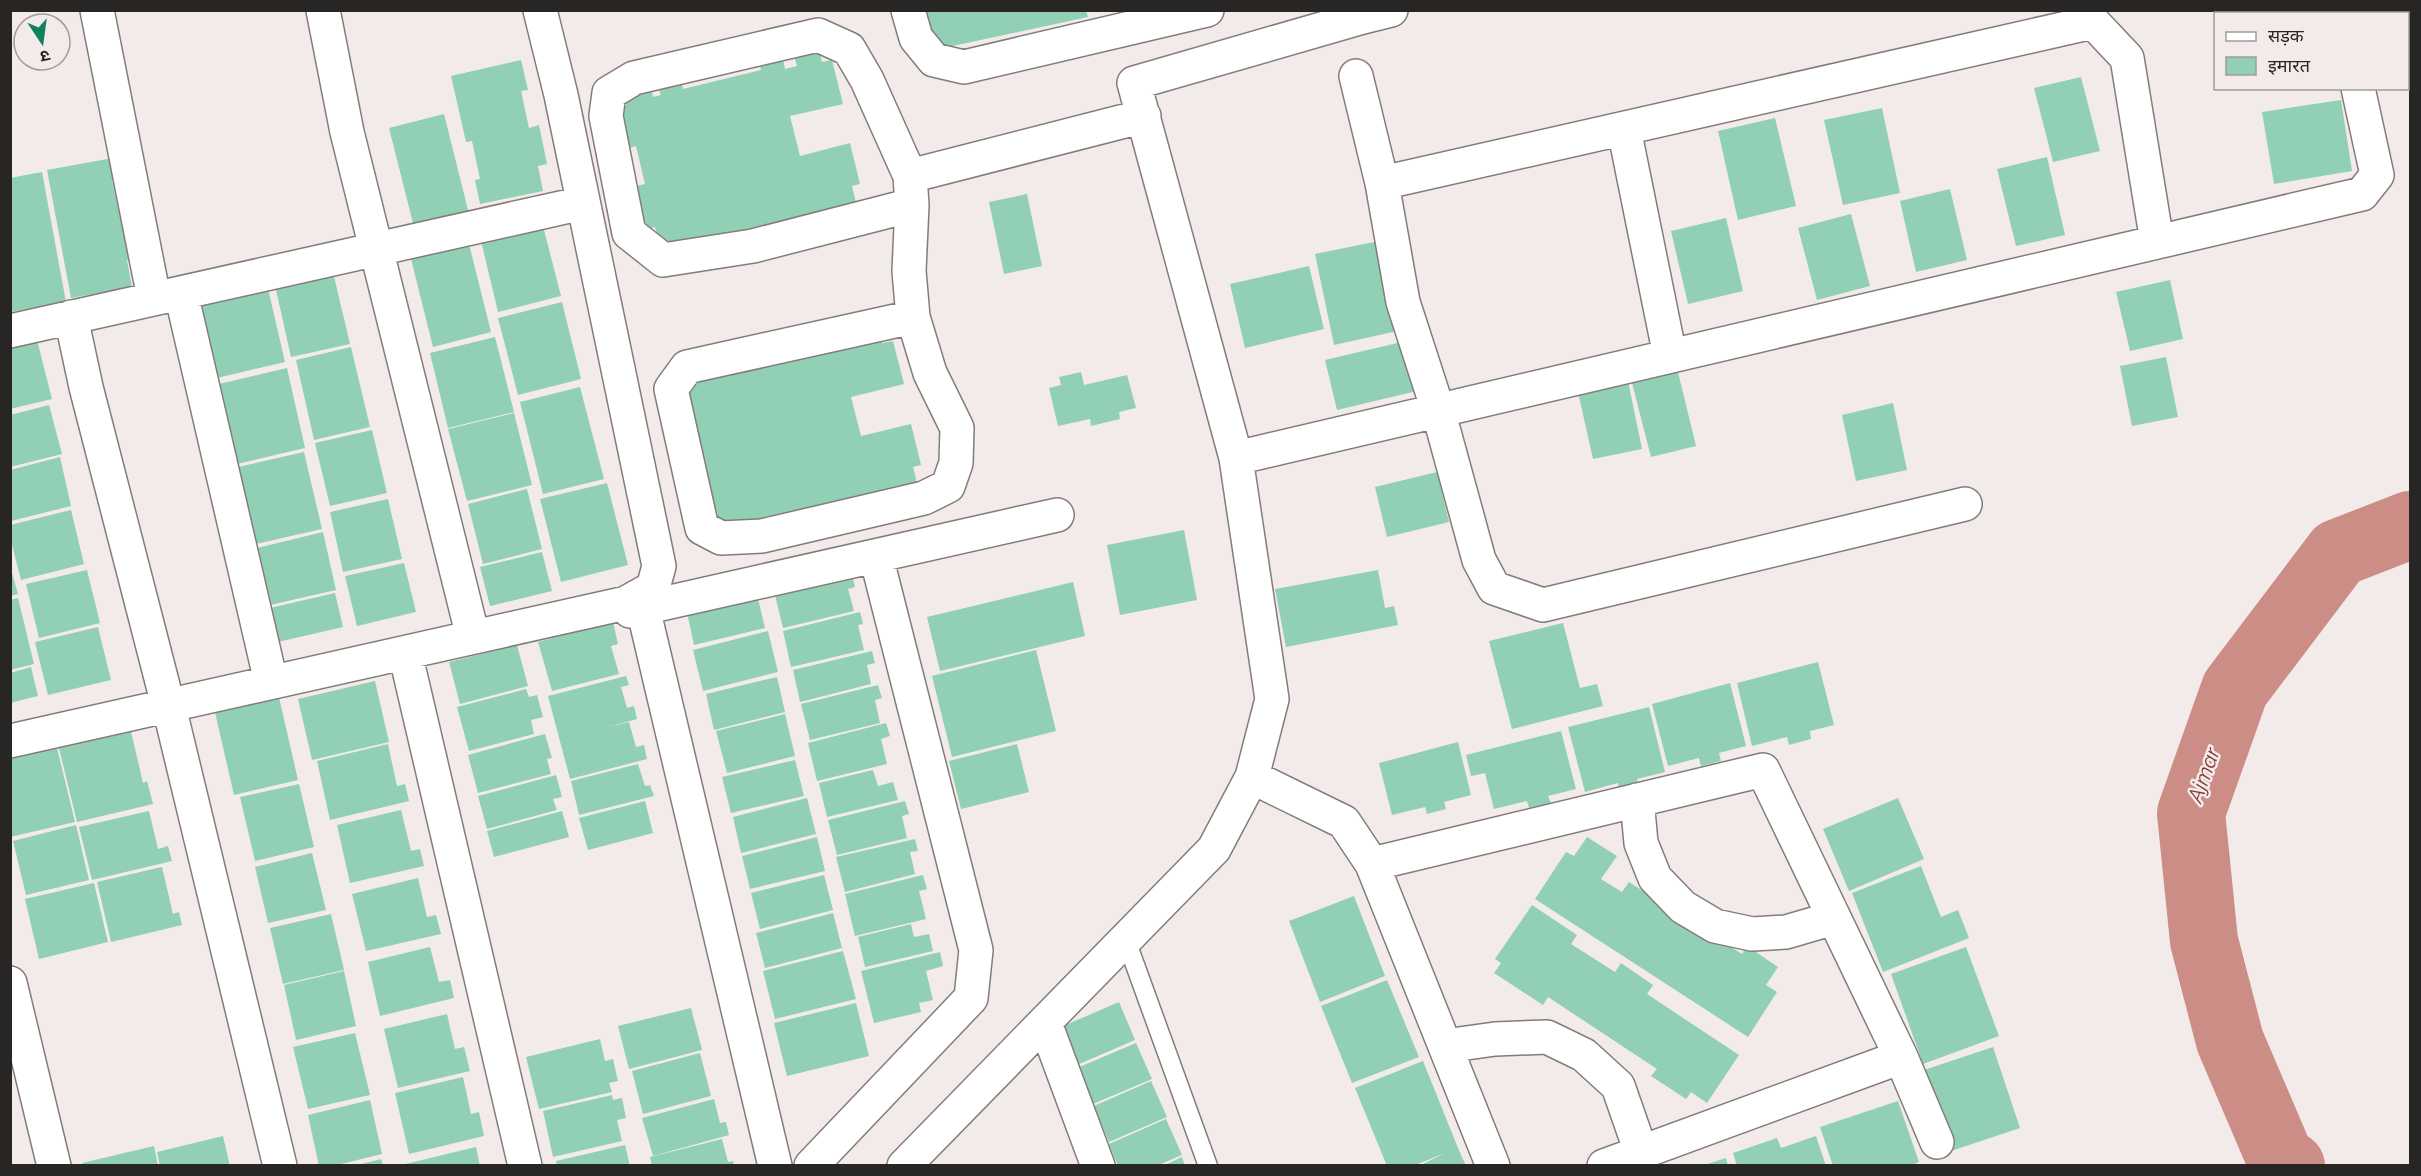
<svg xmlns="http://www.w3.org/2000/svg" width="2421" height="1176" viewBox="0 0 2421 1176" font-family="Raleway,'Noto Sans Devanagari',sans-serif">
<rect width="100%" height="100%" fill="#f3ebea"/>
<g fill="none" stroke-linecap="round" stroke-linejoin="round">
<!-- river -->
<path stroke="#cb8d86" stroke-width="68" d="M2291,1166l-11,-8 -50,-117 -26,-100 -13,-128 44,-124 103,-136 72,-28"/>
</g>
<!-- building -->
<path fill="#91d0b4" d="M932,10h154l2,7 -154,33 -8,-37z
M2367,10h43v30l-2,1v-27h-40z
M819,50l3,12 10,-2 11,44 -53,12 10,40 50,-13 10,41 -8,2 4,17 -39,9 1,4 -24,6 -1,-4 -132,32 -6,-23 -8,2 -11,-43 9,-2 -9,-38 -9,3 -10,-41 9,-2 -3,-8 29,-7 1,6 8,-2 -2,-5 23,-6 1,5 78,-19 -1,-5 23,-6 2,10 12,-3 -3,-10z
M521,60l7,30 -7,1 8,37 10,-3 8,39 -9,2 5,25 -63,13 -5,-24 5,-1 -8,-38 -6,1 -15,-66z
M2081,77l19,74 -47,11 -19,-74z
M2341,100l11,71 -78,13 -12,-72z
M1882,108l18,85 -57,12 -19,-85z
M444,114l25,100 -55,13 -25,-99z
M1775,118l21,88 -58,14 -20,-89z
M118,157l4,21 -10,2 8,37 11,-3 8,44 -12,2 5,27 -61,11 -24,-128z
M2047,157l18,78 -49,11 -19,-77z
M42,172l24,130 -56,10v-134z
M1950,189l17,71 -51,12 -16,-71z
M1027,194l15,72 -38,8 -15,-72z
M1851,214l19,72 -53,14 -19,-72z
M1726,218l17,73 -55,13 -17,-73z
M543,226l18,70 -63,16 -17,-71z
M468,240l23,92 -58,15 -23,-92z
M1384,240l18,90 -68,15 -19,-91z
M1309,266l15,63 -79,19 -15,-64z
M332,268l18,76 -59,13 -17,-76z
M2170,280l13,59 -53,12 -14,-59z
M267,284l18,78 -68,16 -18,-78z
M562,302l19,77 -63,16 -20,-77z
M880,331l2,12 11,-2 11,43 -53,13 10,39 50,-12 10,41 -8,2 4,16 -195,48 -6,-23 -9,2 -10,-43 9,-2 -21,-86 158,-39 3,10 11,-3 -2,-10z
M35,332l17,67 -42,10v-72z
M495,337l19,75 -66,16 -18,-75z
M1410,340l11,50 -84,20 -12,-50z
M351,347l19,80 -56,13 -18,-80z
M2166,357l12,60 -46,9 -12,-60z
M287,368l18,80 -68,16 -18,-80z
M1677,368l19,78 -45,11 -20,-78z
M1081,372l3,13 43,-10 9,33 -17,4 1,7 -29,7 -1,-7 -32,7 -9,-38 12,-3 -2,-8z
M1628,381l14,68 -49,10 -15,-67z
M580,387l24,92 -61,15 -23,-92z
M1893,403l14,67 -51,11 -14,-66z
M49,405l13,49 -52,13v-52z
M514,413l18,72 -65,16 -19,-72z
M372,430l15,63 -57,13 -15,-63z
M304,452l18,77 -66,15 -18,-77z
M60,457l11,49 -60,15 -1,-51z
M1437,472l12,50 -62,15 -12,-50z
M607,483l21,82 -67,17 -21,-83z
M527,489l15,60 -59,15 -15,-60z
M388,499l14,60 -59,13 -13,-60z
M71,510l13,54 -63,16 -11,-43v-12z
M1184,530l13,70 -77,15 -13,-70z
M323,532l13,58 -66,15 -13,-57z
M542,552l10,39 -62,15 -10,-39z
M404,563l12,49 -59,14 -12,-50z
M10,566l8,28 -8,2z
M850,568l5,19 -7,2 6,22 -71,17 -10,-41z
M87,570l13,53 -61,15 -13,-54z
M1378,570l7,38 9,-2 4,19 -112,22 -11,-58z
M1073,582l12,54 -145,35 -13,-54z
M755,586l10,42 -71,17 -9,-42z
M335,593l8,34 -65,15 -8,-34z
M18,598l16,66 -24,6v-70z
M860,612l3,12 -5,1 6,25 -73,17 -8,-36z
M613,622l5,22 -7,2 8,28 -67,17 -14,-49z
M1563,623l17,65 17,-4 6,22 -91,23 -23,-88z
M98,627l13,53 -63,15 -13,-53z
M768,631l10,41 -75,19 -10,-41z
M517,645l11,41 -68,18 -11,-42z
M1036,650l20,81 -104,26 -20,-81z
M872,651l3,12 -8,2 4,19 -71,18 -7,-32z
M1818,662l16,63 -24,6 1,8 -22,6 -2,-8 -35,9 -15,-63z
M31,667l7,29 -28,7v-30z
M626,676l3,9 -8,2 6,21 7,-2 3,13 -29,8 21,-5 7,25 8,-2 3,14 -77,20 -22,-83z
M777,677l8,35 -71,18 -8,-36z
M375,681l14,61 -77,18 -14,-61z
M1730,683l16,63 -27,7 2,8 -20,5 -2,-8 -31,8 -16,-62z
M878,685l4,13 -7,2 5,23 -70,17 -9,-36z
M526,689l3,8 8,-2 6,22 -12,3 3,14 -65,17 -12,-44z
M278,693l20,87 -64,15 -20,-87z
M1649,707l16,65 -28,7 2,8 -20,5 -1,-9 -33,9 -17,-65z
M785,714l10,42 -68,17 -11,-42z
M886,723l4,13 -9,3 6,25 -70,17 -9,-38z
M130,727l13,56 4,-2 6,23 -76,18 -19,-78z
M1561,731l15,58 -28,7 3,7 -22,5 -2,-7 -33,8 -9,-36 -14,3 -5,-21z
M545,734l7,24 -5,1 4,15 -73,19 -10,-38z
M1458,742l13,53 -27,7 2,7 -19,5 -2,-7 -33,8 -13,-52z
M388,744l9,42 8,-2 4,17 -79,19 -13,-59z
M1017,744l12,48 -68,17 -12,-48z
M57,748l18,74 -65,15v-78z
M795,760l9,36 -73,17 -9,-36z
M638,764l7,22 5,-1 4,11 -75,19 -8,-34z
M873,770l5,16 15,-4 5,18 -71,17 -8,-34z
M556,775l6,22 -9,2 4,11 -70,19 -9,-33z
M299,784l15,63 -59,14 -15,-64z
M807,798l9,36 -75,19 -8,-36z
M1898,798l26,61 -75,32 -26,-62z
M645,801l8,32 -65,17 -9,-32z
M905,801l4,13 -7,2 5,22 -70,17 -9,-35z
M401,810l10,41 9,-2 4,17 -74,17 -13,-58z
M149,811l9,38 10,-3 4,15 -80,19 -13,-53z
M562,811l7,26 -75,20 -7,-26z
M76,825l13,55 -63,15 -13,-54z
M817,837l8,34 -75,18 -8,-33z
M1587,837l30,19 -16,23 21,13 7,-10 113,72 5,-8 31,21 -12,18 11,7 -29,45 -213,-138 31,-47 8,4z
M915,839l3,12 -8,1 5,22 -70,18 -9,-35z
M312,853l14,57 -58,13 -13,-56z
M1921,866l20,51 17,-7 11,28 -86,34 -31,-79z
M162,867l11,47 6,-2 3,13 -71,17 -14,-60z
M824,875l9,35 -73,19 -9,-36z
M923,875l4,14 -8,2 7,28 -71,17 -10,-42z
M418,878l9,39 9,-2 5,19 -75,17 -14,-57z
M94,883l14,59 -69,17 -14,-60z
M1354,896l31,80 -65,26 -31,-81z
M1532,905l45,30 -6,9 44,28 6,-9 32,22 -6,9 92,61 -32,48 -16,-11 -5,7 -35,-23 6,-7 -109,-72 -5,8 -49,-32 7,-10 -6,-4z
M833,913l9,35 -77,20 -9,-35z
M331,914l13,56 -61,14 -13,-56z
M911,924l3,13 15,-3 4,17 -68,16 -7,-30z
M430,947l9,35 11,-2 4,18 -74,18 -12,-54z
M1966,947l33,89 -76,28 -32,-90z
M843,951l13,48 -81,20 -12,-48z
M940,952l3,14 -17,5 7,29 -14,3 2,9 -47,11 -13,-52z
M344,971l12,55 -60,14 -12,-55z
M1387,980l32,77 -67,26 -31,-77z
M1119,1002l16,38 -58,25 -16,-38z
M856,1003l13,53 -82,20 -13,-53z
M691,1008l11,42 -73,19 -11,-43z
M447,1014l8,35 9,-2 6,24 -72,17 -14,-59z
M355,1033l15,62 -62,14 -15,-62z
M600,1039l5,22 8,-2 5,22 -9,2 3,9 -73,17 -13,-52z
M1136,1043l16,36 -59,25 -16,-36z
M1993,1047l27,81 -69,23 -27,-81z
M700,1053l11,43 -68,18 -11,-43z
M1423,1061l35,87 8,18h-47l26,-13 -32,13h-26l-32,-78z
M463,1077l8,37 8,-2 5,24 -75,18 -14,-61z
M1151,1081l16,36 -58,25 -15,-36z
M612,1095l1,5 9,-2 4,20 -9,2 5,21 -69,16 -10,-46z
M714,1099l6,24 6,-1 3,13 -76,21 -11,-38z
M370,1100l12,54 -49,12h-14l-11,-51z
M1898,1101l21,61 -9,4h-77l-13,-39z
M1166,1119l16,36 -26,11h-38l-9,-22z
M223,1136l7,30h-70l-3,-14z
M1816,1136l10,30h-89l-4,-13 44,-15 4,10z
M722,1139l6,23 5,-1 1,5h-82l-2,-9z
M625,1145l5,21h-73l-1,-5z
M154,1146l4,20h-75l-1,-3z
M476,1147l4,19h-79v-1z
M1182,1157l3,9h-22z
M1726,1158l2,8h-24v-1z
M381,1159l2,7h-26v-1z"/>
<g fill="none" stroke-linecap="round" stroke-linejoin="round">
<defs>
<path id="service" d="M1126,940l82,226"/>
<path id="minor" d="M97,10l57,288
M323,10l24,122 126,505
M908,10l8,28 18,22 30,7 243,-57
M2341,10l1,4
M1356,76l26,107 21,119 35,108 41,150 15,28 49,17 422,-101
M1624,129l46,227
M910,176l234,-60
M1382,183l711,-161 34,36 30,184
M912,205l-159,41 -90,14 -34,-27 -23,-117 3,-23 25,-15 184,-43 31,14 18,31 43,96 2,29 -3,66 4,46 17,56 27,55 -1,35 -8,23 -24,12 -162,38 -41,2 -19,-10 -31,-139 16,-22 226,-50
M181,293l90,389
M71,317l15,70 82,318
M10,331l573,-128
M1236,458l1126,-264 15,-19 -19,-87
M643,608l132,558
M630,611l427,-96
M407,661l118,505
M171,715l109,451
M10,741l616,-138 27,-15 6,-22 -98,-471 -21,-85
M1252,777l92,45 28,42 121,302
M1637,800l4,43 14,35 28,29 32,19 37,8 34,-2 48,-14
M1372,864l391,-94 138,287 -297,109
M10,983l44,183
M1045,1023l53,143
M1445,1046l50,-7 52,-2 37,18 34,31 23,66
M1901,1057l36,85
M811,1166l160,-168 5,-48 -100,-394
M904,1166l310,-317 38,-72 20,-78 -36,-241 -102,-375 229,-66 28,-7"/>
</defs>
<!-- service casing -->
<use href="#service" stroke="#837c7b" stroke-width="21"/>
<!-- minor casing -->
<use href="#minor" stroke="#837c7b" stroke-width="36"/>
<!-- service -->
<use href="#service" stroke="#fff" stroke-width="18"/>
<!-- minor -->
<use href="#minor" stroke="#fff" stroke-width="33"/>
</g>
<g text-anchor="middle" stroke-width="5" stroke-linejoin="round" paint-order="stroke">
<!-- water labels -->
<g font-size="21" font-style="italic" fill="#863934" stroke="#f3ebea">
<text transform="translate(2204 775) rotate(-70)" y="7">Ajmar</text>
</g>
</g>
<!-- border -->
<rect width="2421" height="1176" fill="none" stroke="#282525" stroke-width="24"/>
<!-- legend -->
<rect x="2214" y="12" width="195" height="78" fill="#f3ebea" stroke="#a29c9b" stroke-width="1.5"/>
<rect x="2226" y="32" width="30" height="9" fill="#ffffff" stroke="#a29c9b" stroke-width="1.5"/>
<text x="2268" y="42" font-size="18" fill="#282525">सड़क</text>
<rect x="2226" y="57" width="30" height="18" fill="#91d0b4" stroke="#a29c9b" stroke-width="1.5"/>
<text x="2268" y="72" font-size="18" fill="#282525">इमारत</text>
<!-- north arrow -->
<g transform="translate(42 42) rotate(167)"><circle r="28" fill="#f3ebea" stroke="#a29c9b" stroke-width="1.5"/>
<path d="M0-4.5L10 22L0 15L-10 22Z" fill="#11805c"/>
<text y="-9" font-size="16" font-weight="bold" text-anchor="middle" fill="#282525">उ</text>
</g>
</svg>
